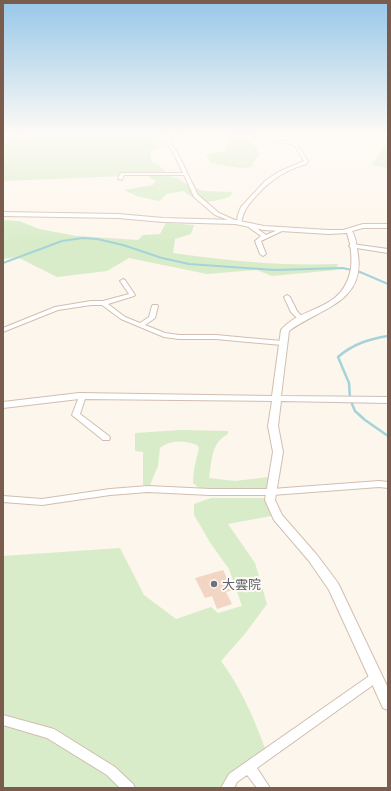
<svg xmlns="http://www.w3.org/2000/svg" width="391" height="791" viewBox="0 0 391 791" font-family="'PT Sans','Noto Sans JP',sans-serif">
<rect width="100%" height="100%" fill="#fdf6ec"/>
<!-- green -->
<path fill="#d8ecc9" d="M32,134h130l-4,6 8,5 -15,6v10l8,4 12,12 6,1 11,7 15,6 30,1 -4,5c-19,6 -29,8 -45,-6l-17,3 -8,7 -22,-5 -13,-6 29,-5 3,-4 -10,-6 -143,6v-41z
M231,134h50l-3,2 -12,-1 -14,7 8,12 -8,10v3l-12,1 -29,-5 -5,-8 20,-4z
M388,141v27l-16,-3z
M3,220l16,1 20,8 38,7 61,4 5,-5 17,-1 6,-11 28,2 -3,9 -16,5 -2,14c55,8 109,13 165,11l-2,6 -64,6 -15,-6 -50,4 -78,-16 -22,13 -50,6 -40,-20 -14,2z
M181,430l47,1v3c-17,9 -16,26 -19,44l26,3 34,-4 -3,15 -66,-3 -7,-6 1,-14 5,-21 -2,-3c-13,-5 -27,-5 -37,3l-2,18 -8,19h-7v-33l-8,-1v-18z
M211,498h59l6,17 -48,9 27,39 12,41 -23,31 -23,26c20,27 34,59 45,90l-42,37h-221v-232l117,-8 24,47 32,24 35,-12 7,6 24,-7 -13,-37 -18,-25 -17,-29v-11z"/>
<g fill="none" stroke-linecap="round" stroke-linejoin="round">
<!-- stream-far1 -->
<path stroke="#a5d3da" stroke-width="2" d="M3,263l59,-22 21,-3 14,1 26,6 39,13 27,6 86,6 68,-2 17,4 28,12"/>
<!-- stream -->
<path stroke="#a5d3da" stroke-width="2.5" d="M388,336c-19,3 -35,8 -50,21l11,26 1,16 5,12 10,9 23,16"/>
</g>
<!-- building -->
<path fill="#f3d5c3" d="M223,570l10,20 -7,2 6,12 -15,5 -5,-13 -7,2 -10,-20z"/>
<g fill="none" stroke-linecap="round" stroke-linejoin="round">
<defs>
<path id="minor" d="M22,134h4l-23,11v-2z
M177,134h6l-13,4 -1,2 9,14 20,41 21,18 18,8 1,-6 3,-8 24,-26 13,-9 26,-11 -9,-15 -4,-2 -29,-3 -24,-6 -1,-1h5l20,5 31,3 4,2 11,17 -2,3c-22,7 -34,15 -50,32 -8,9 -13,15 -15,27l-2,1 -24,-9 -21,-18 -10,-22h-60l-2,5 -4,-1 2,-5 2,-1h61l-9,-19 -9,-14 2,-4z
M247,224h4l15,11 14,-6 4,1 -23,11 5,13 -3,2 -3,-2 -5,-13 6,-5 -14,-10z
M352,244l36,5v4l-38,-6 -1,-1z
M123,279l2,1 10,15 -1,1 -26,8 17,13 15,6 9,-6 3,-11 1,-1h4l1,1 -3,12 -10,7 20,8 14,2h37l66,6 3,2 -3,2 -66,-6h-37l-15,-2 -43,-18 -19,-14h-11l-33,5 -55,22v-4l52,-21 36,-6h12l26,-7 -9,-13z
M287,295l3,2 7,14 7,8 -1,1h-4l-8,-8 -7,-15z
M80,394h2l4,2 -6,18 29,22 1,2 -1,2h-6l-31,-25z
M379,481l9,1v6l-9,-1 -107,8h-62l-62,-3 -38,3 -68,10 -39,-3v-6l39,3 68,-10 38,-3 62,3h62z
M376,672l4,2 1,3 -1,3 -123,88 13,20h-13l-10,-13 -10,7 -3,6h-13l8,-14 143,-100z
M3,715l51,14 61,38 18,17 2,4h-15l-13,-13 -60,-37 -44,-13z"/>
<path id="tertiary" d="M3,212l115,2 45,4 72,2 29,6 65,4h14l20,-6h25v4h-25l-11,3c4,6 5,17 6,24 7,48 -40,54 -69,76l-8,65 107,1v6l-107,-2 -3,25 5,26 -8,48 7,15 35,40 21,28 50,105v22l-5,-2 -54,-118 -20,-29 -35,-41 -9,-20 8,-48 -5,-26 4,-25 -193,-2 -76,9v-6l76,-9 193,3 9,-66c22,-25 59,-18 69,-57 3,-12 1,-29 -3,-40l-18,1 -65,-4 -29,-6 -72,-2 -45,-4 -115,-2z"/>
</defs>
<!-- minor casing -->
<use href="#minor" stroke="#d1beb0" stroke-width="2"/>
<!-- tertiary casing -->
<use href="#tertiary" stroke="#d1beb0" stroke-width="2"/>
<!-- minor -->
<use href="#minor" fill="#fff" fill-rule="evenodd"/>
<!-- tertiary -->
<use href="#tertiary" fill="#fff" fill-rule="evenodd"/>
</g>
<!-- sky -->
<linearGradient id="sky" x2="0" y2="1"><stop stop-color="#97c7e8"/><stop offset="0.55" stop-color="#fefbf6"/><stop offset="1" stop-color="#fefbf6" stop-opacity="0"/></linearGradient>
<rect width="391" height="244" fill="url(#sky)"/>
<!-- markers -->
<circle fill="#6b7280" stroke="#fffaf3" stroke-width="1.5" cx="214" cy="584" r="4"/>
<g text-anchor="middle" stroke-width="4" stroke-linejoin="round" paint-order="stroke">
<!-- near-worship labels -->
<g font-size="13" fill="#5b616d" stroke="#fffaf3" text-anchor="start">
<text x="222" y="589">大雲院</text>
</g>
</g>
<!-- border -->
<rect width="391" height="791" fill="none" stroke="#7a5c4d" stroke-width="8"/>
</svg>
